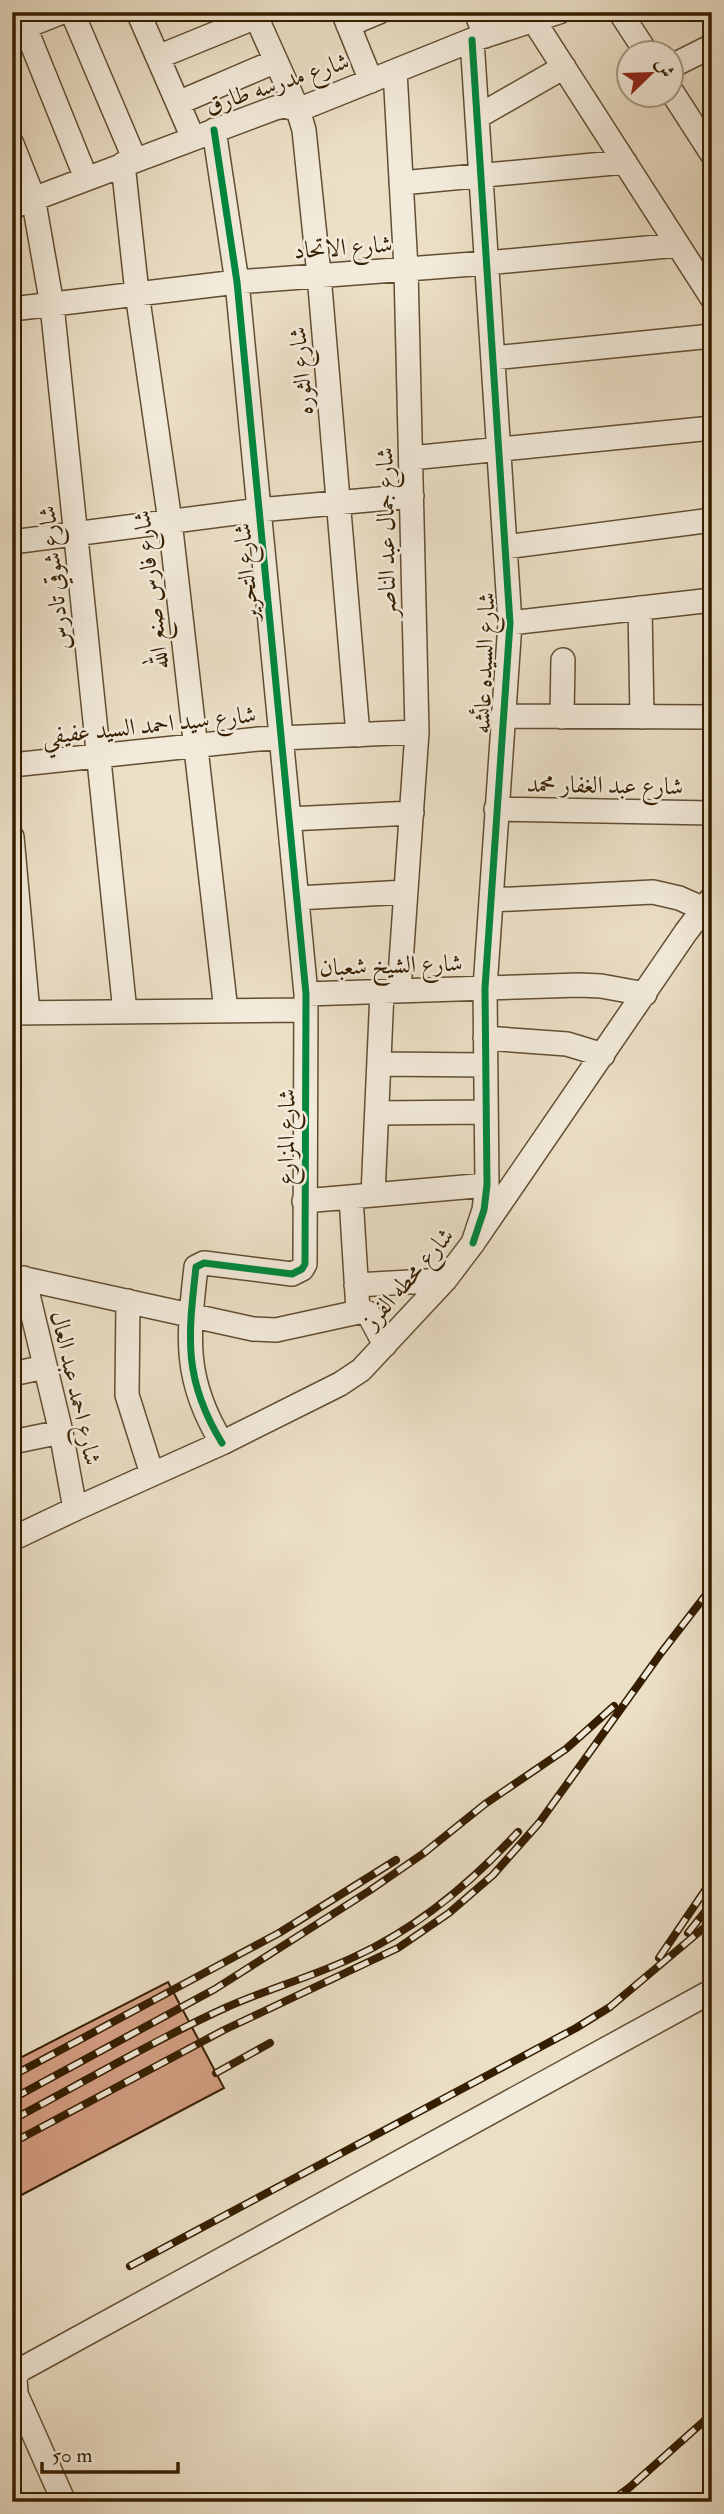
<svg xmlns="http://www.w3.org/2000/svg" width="724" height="2514" viewBox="0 0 724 2514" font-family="'IM FELL Double Pica',Amiri,serif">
<rect width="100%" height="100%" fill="#ebdfc6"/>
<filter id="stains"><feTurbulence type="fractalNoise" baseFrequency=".00286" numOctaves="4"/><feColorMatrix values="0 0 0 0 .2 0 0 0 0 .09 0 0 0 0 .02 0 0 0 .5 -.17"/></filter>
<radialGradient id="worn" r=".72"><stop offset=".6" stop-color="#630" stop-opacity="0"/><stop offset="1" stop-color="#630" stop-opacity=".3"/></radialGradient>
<!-- building -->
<path fill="#d6a085" stroke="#351e00" stroke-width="2" d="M168,1982l56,106 -212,112v-138z"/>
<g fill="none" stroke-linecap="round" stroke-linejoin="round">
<defs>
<path id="minor" d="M72,12l63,148
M138,12l55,126
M254,12l44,98 6,20 15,145 39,460
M343,12l28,69
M476,12l9,24
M620,12l26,40
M534,21l178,277
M348,25l31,-13
M25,27l61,151
M12,32l50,-20
M472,40l38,583 -25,365 2,197 -3,25 -11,33
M158,57l98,-40
M672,66l40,-20
M395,71l11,198 11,463 -18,259
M672,92l40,62
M178,103l98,-42
M477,117l87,-50
M214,130l23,152 69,712 -1,270 -3,5 -10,5 -88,-11 -8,4c-8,71 -13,112 26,176
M12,144l21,53 19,108 73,707
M123,164l14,129 33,228 56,490
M401,183l224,-21
M12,207l263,-99 10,-2 13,4 174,-70 87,-28
M12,309l225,-27 249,-19 192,-18
M493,358l219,-22
M411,458l301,-30
M12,542l247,-32 153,-14
M505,547l207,-27
M640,608l2,109
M510,623l202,-23
M502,716l210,1
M562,717l1,-57
M12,765l246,-26 159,-7
M496,809l216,4
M289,819l123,-6
M12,837l16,176
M297,898l109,-6
M491,900l162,-8 26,6 25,11
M306,994l273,-9 22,1 44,8
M12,1013l294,-3
M485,1038l82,6 36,11
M379,1064l106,1
M377,1113l108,-1
M373,1195l9,-203
M351,1197l7,114
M304,1201l183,-16
M12,1276l241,53 23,1 87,-19 5,2 17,32
M24,1278l37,154 14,77
M356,1285l89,-5
M128,1301l-1,94 25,79
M12,1374l33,-7
M12,1442l49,-10
M12,1539l63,-30 147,-66 118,-59 21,-14 84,-90 28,-37 213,-311 26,-34
M64,2502l-48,-108 -1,-17 5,-7 692,-379"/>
</defs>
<!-- minor casing -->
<use href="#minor" stroke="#624e32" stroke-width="26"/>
<!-- minor -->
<use href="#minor" stroke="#f2eada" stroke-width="23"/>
<defs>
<path id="rail" d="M688,1933l24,-30
M659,1958l53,-78
M216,2073l54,-30
M12,2076l267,-143 117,-73
M12,2099l203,-110 154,-98 55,-38 61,-49 81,-55 48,-43
M12,2120c71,-37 140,-79 213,-112 42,-19 87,-31 129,-51 64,-29 117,-74 164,-125
M12,2143l212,-113 174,-82 51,-35 44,-38 46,-52 122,-170 51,-66
M130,2266l446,-238 34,-21 102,-86
M610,2502l20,-15 82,-73
M699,2502l13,-18"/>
</defs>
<!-- rail casing -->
<use href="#rail" stroke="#351e00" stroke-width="8"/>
<!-- rail -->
<use href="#rail" stroke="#f2eada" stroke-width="5" stroke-dasharray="16" stroke-linecap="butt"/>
<defs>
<path id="cycleway" d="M472,40l38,583 -25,365 2,197 -3,25 -11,33
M214,130l23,152 69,712 -1,270 -3,5 -10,5 -88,-11 -8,4c-8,71 -13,112 26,176"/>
</defs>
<!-- cycleway casing -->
<use href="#cycleway" stroke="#f2eada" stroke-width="11"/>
<!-- cycleway -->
<use href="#cycleway" stroke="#00873e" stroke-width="7"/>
</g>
<g text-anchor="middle" stroke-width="5" stroke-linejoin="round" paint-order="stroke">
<!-- street labels -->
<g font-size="24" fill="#351e00" stroke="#f2eada">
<text transform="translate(277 83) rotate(-18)" y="8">شارع مدرسه طارق</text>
<text transform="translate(343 247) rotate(-4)" y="8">شارع الاتحاد</text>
<text transform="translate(301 371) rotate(-95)" y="8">شارع الثوره</text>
<text transform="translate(386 532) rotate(-91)" y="8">شارع جمال عبد الناصر</text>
<text transform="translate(246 572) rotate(-95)" y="8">شارع التحرير</text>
<text transform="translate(54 578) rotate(-96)" y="8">شارع شوقي تادرس</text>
<text transform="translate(151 590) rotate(-97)" y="8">شارع فارس صنع الله</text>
<text transform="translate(484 663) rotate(-88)" y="8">شارع السيده عائشه</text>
<text transform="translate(149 725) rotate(-6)" y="8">شارع سيد احمد السيد عفيفي</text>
<text transform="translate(605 785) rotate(1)" y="8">شارع عبد الغفار محمد</text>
<text transform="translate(391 965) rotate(-2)" y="8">شارع الشيخ شعبان</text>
<text transform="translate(286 1137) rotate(-89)" y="8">شارع المزارع</text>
<text transform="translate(408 1278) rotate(-49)" y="8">شارع محطه الفرز</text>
<text transform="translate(76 1388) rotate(77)" y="8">شارع احمد عبد العال</text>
</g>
</g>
<!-- margin -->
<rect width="724" height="2514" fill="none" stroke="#ebdfc6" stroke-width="42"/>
<rect x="14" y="14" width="696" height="2486" fill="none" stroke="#351e00" stroke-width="3.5"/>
<rect x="21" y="21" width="682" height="2472" fill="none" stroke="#351e00" stroke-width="2"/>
<!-- north arrow -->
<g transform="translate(650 74) rotate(67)"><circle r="33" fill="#f2eada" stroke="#a69883" stroke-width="2"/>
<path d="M0-5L12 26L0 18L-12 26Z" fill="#8f2418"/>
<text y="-10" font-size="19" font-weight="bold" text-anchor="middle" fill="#351e00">ش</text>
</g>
<!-- scale -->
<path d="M42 2462v10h136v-10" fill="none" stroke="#351e00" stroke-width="3.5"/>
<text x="52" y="2462" font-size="21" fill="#351e00" stroke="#f2eada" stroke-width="5" paint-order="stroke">50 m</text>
<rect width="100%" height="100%" filter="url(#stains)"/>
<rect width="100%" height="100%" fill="url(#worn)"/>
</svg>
